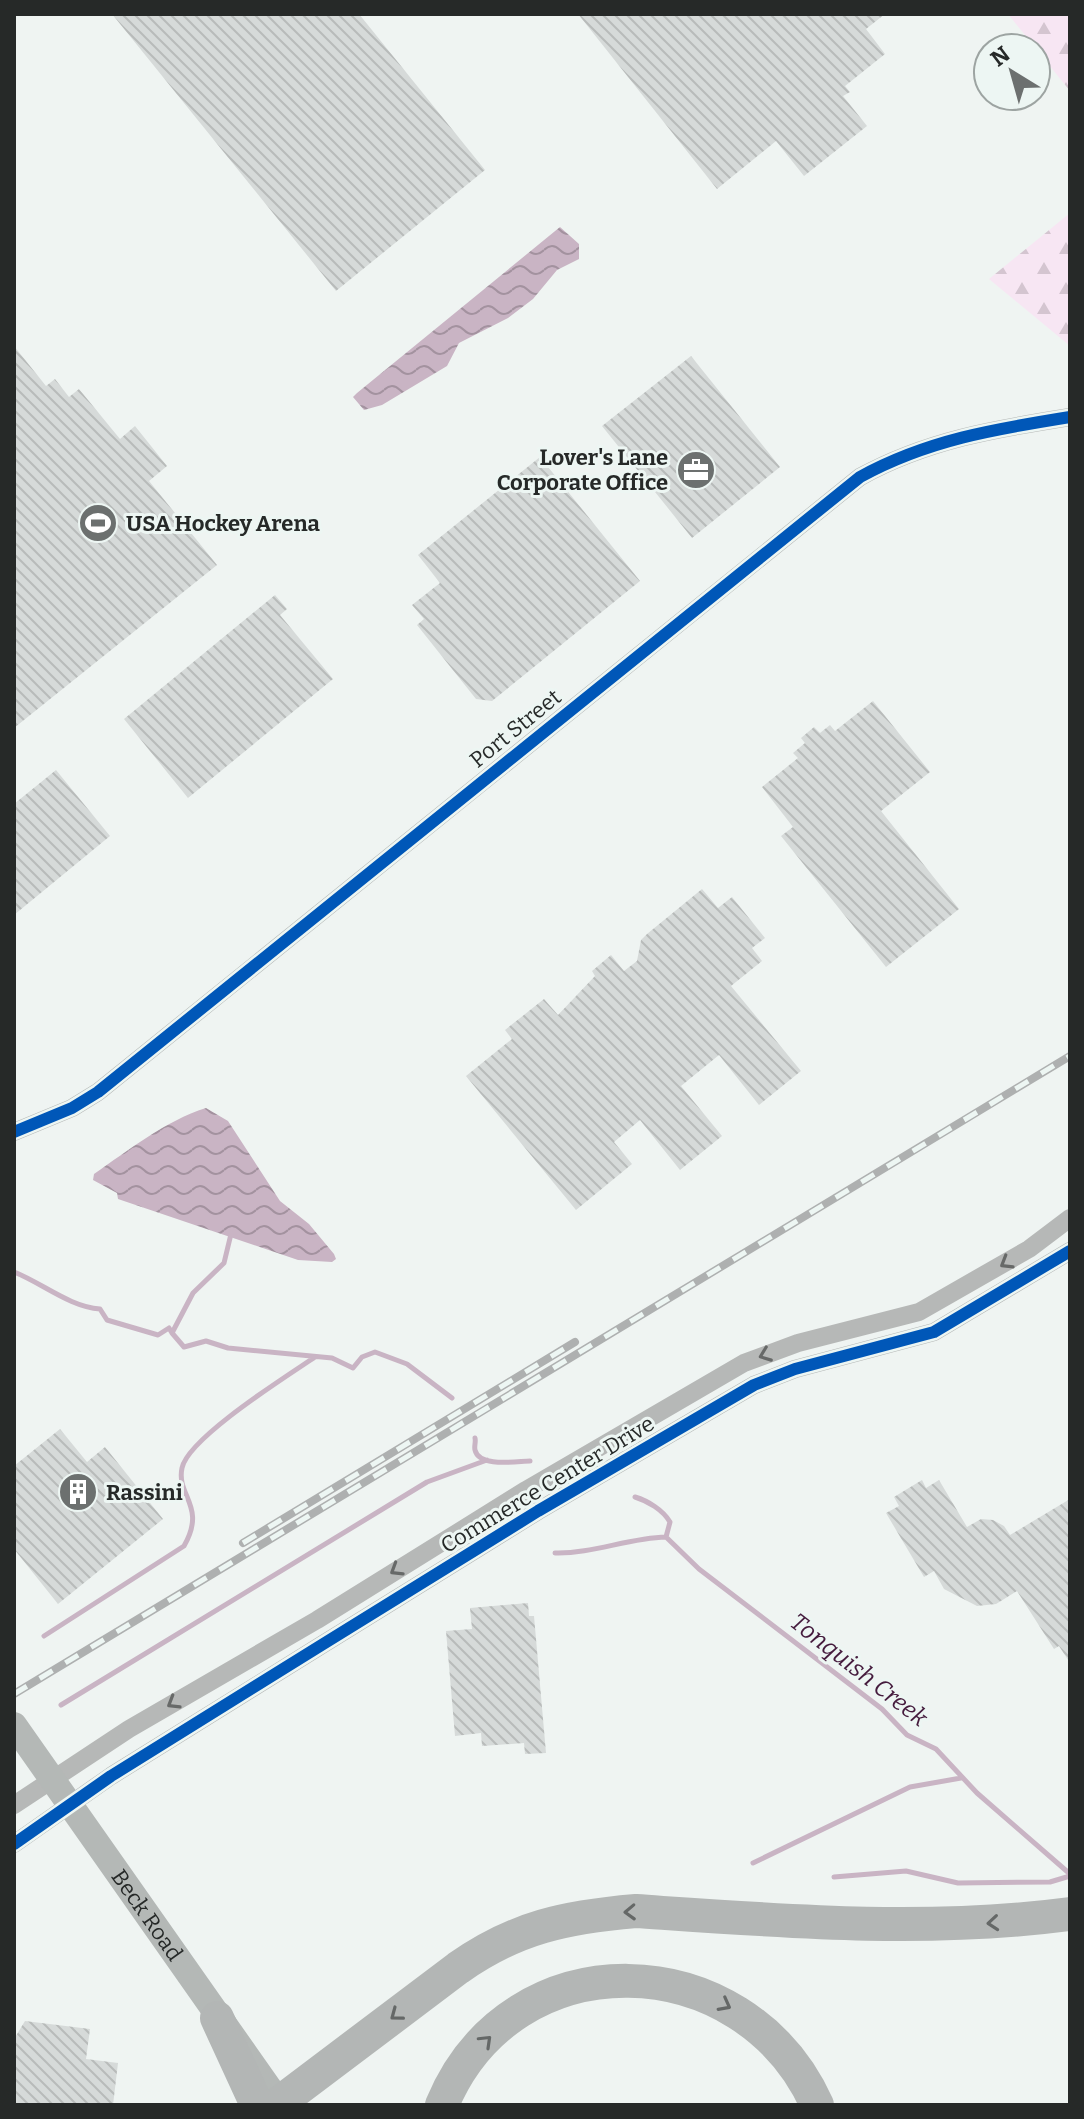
<svg xmlns="http://www.w3.org/2000/svg" width="1084" height="2119" viewBox="0 0 1084 2119" font-family="Bitter,serif">
<defs>
<pattern id="forest-firs" width="22" height="20" patternUnits="userSpaceOnUse" patternTransform="scale(2)"><rect width="22" height="20" fill="#f7e6f3"/><path d="M5 1l3.5 6h-7zM16 11l3.5 6h-7z" fill="#d4c5d0"/></pattern>
<pattern id="water-waves" width="16" height="10" patternUnits="userSpaceOnUse" patternTransform="scale(2)"><rect width="16" height="10" fill="#c9b4c4"/><path d="M0 5q4-4 8 0t8 0" fill="none" stroke="#a3929f"/></pattern>
<pattern id="building-back-hatch" width="6" height="6" patternUnits="userSpaceOnUse" patternTransform="scale(2)"><rect width="6" height="6" fill="#d6dad9"/><path d="M-1 5l2 2M0 0l6 6M5-1l2 2" fill="none" stroke="#b8bbba"/></pattern>
</defs>
<rect width="100%" height="100%" fill="#eff4f2"/>
<!-- forest -->
<path fill="url(#forest-firs)" d="M1008,14h62v77z
M1070,213v133l-81,-67z"/>
<!-- water -->
<path fill="url(#water-waves)" d="M560,227l19,17v15l-22,11 -24,29 -25,19 -49,25 -12,23 -65,39 -18,5 -11,-13 4,-4z
M206,1108l22,13 52,80 29,23 25,30 2,5 -4,3 -34,-2 -180,-61 -1,-6 -24,-13 1,-6c35,-24 71,-53 112,-66z"/>
<g fill="none" stroke-linecap="round" stroke-linejoin="round">
<!-- stream -->
<path stroke="#c9b4c4" stroke-width="5" d="M14,1272c28,11 56,35 86,37l7,11 51,15 11,-7 3,5
M172,1333l12,14 22,-6 22,7 104,10 21,10 9,-11 13,-5 32,12 45,34
M172,1333l21,-40 31,-30 7,-29
M475,1438c1,4 -1,8 0,12 4,18 43,11 55,11
M635,1497c13,4 28,13 35,25l-4,15
M666,1537l33,32 183,140 25,26 29,14 41,44 93,81
M555,1553c37,1 73,-15 111,-16
M44,1636l140,-90c23,-40 -8,-50 -2,-78 6,-30 105,-92 133,-111
M61,1705l366,-223 60,-22
M753,1863l157,-76 51,-9
M834,1877l72,-6 52,12 92,-1 20,-6"/>
</g>
<!-- building -->
<path fill="url(#building-back-hatch)" d="M112,14h247l126,156 -149,121z
M578,14h307l-19,15 19,25 -40,32 5,6 -7,4 24,30 -63,50 -28,-35 -59,48z
M14,346l32,40 9,-7 14,18 10,-8 41,50 15,-13 32,40 -18,15 68,84 -203,163z
M691,356l89,111 -88,71 -90,-112z
M540,457l100,124 -148,120 -16,-2 -59,-74 7,-6 -12,-14 28,-22 -22,-28z
M275,595l12,14 -7,6 53,64 -145,119 -64,-79z
M873,701l57,71 -49,39 78,98 -73,58 -105,-131 12,-9 -31,-40 36,-29 -5,-5 12,-10 -4,-5 13,-11 6,6 10,-8 5,6z
M56,770l54,66 -96,79v-111z
M702,889l16,19 14,-11 33,41 -13,10 10,13 -31,25 70,85 -42,34 -40,-50 -38,31 41,50 -42,34 -40,-50 -26,22 18,22 -56,46 -110,-134 46,-37 -7,-9 39,-31 14,16 37,-39 -3,-5 19,-16 13,16 13,-10 4,-21 6,-6z
M60,1429l27,33 18,-15 58,72 -105,85 -44,-55v-83z
M922,1480l4,8 13,-8 28,47 14,-8 12,1 11,6 6,9 60,-36v164l-11,-17 -5,3 -37,-58 -21,13 -19,2 -33,-17 -10,-18 -10,6 -38,-64 13,-7 -5,-9z
M528,1603l1,13h5l12,137 -21,1 -1,-11 -42,3 -1,-13 -26,3 -9,-105 26,-2 -2,-21z
M25,2021l65,8 -4,30 32,4 -5,42h-99v-66z"/>
<g fill="none" stroke-linecap="round" stroke-linejoin="round">
<!-- minor -->
<path stroke="#b6b8b7" stroke-width="18" d="M14,1132l58,-24 26,-16 762,-615c67,-37 135,-48 210,-60
M14,1805l115,-76 188,-109 209,-130 218,-127 54,-20 121,-31 110,-63 41,-31
M14,1844l97,-68 209,-130 218,-135 216,-126 41,-16 139,-37 136,-81"/>
<!-- secondary -->
<path stroke="#b4b8b6" stroke-width="26" id="s1" d="M14,1725l267,380"/>
<!-- motorway -->
<path stroke="#b3b6b5" stroke-width="34" d="M217,2018l40,87
M279,2103l179,-135c58,-41 108,-51 178,-57 145,10 290,22 434,3
M442,2105c70,-169 302,-162 375,0"/>
<defs>
<path id="rail" d="M243,1543l332,-201
M14,1694l1056,-638"/>
</defs>
<!-- rail casing -->
<use href="#rail" stroke="#aeb0b0" stroke-width="8"/>
<!-- rail -->
<use href="#rail" stroke="#edf6f3" stroke-width="5" stroke-dasharray="15" stroke-linecap="butt"/>
<defs>
<path id="cycleway" d="M14,1132l58,-24 26,-16 762,-615c67,-37 135,-48 210,-60
M14,1844l97,-68 209,-130 218,-135 216,-126 41,-16 139,-37 136,-81"/>
</defs>
<!-- cycleway casing -->
<use href="#cycleway" stroke="#edf6f3" stroke-width="17"/>
<!-- cycleway -->
<use href="#cycleway" stroke="#0057b8" stroke-width="12"/>
</g>
<!-- one-way arrows -->
<defs><path id="oneway-chevron" d="M-2-3.5L2.5 0L-2 3.5" fill="none" stroke-width="1.6" stroke-linecap="round" stroke-linejoin="round" transform="scale(2)"/></defs>
<g stroke="#676968">
<use href="#oneway-chevron" transform="translate(1006 1263) rotate(149)"/>
<use href="#oneway-chevron" transform="translate(765 1355) rotate(159)"/>
<use href="#oneway-chevron" transform="translate(396 1570) rotate(148)"/>
<use href="#oneway-chevron" transform="translate(173 1703) rotate(149)"/>
</g>
<g stroke="#656867">
<use href="#oneway-chevron" transform="translate(630 1912) rotate(178)"/>
<use href="#oneway-chevron" transform="translate(993 1923) rotate(175)"/>
<use href="#oneway-chevron" transform="translate(725 2005) rotate(28)"/>
<use href="#oneway-chevron" transform="translate(396 2015) rotate(143)"/>
<use href="#oneway-chevron" transform="translate(486 2041) rotate(-44)"/>
</g>
<!-- icons -->
<defs>
<symbol id="office-disc" viewBox="-11 -11 22 22"><circle r="9.5" fill="#6c706f" stroke="#edf6f3"/><path d="M-6-3h4V-5.5h4V-3h4V5H-6ZM-1-4.5V-3h2v-1.5ZM-6 0V1H6V0Z" fill="#fff"/></symbol>
<symbol id="stadium-disc" viewBox="-11 -11 22 22"><circle r="9.5" fill="#6c706f" stroke="#edf6f3"/><path d="M0-5a6.5 5 0 1 0 0 10a6.5 5 0 1 0 0-10ZM-3.5-1.8h7v3.6h-7Z" fill="#fff"/></symbol>
<symbol id="building-disc" viewBox="-11 -11 22 22"><circle r="9.5" fill="#6c706f" stroke="#edf6f3"/><path d="M-4-6H4V6H1V3H-1V6H-4ZM-2.5-4.3h1.7v1.8h-1.7ZM.8-4.3h1.7v1.8H.8ZM-2.5-1h1.7V.8h-1.7ZM.8-1h1.7V.8H.8Z" fill="#fff"/></symbol>
</defs>
<g fill-rule="evenodd">
<use href="#office-disc" x="674" y="448" width="44" height="44"/>
<use href="#stadium-disc" x="76" y="501" width="44" height="44"/>
<use href="#building-disc" x="56" y="1470" width="44" height="44"/>
</g>
<g text-anchor="middle" stroke-width="6" stroke-linejoin="round" paint-order="stroke">
<!-- poi labels -->
<g font-size="22" font-weight="bold" fill="#262928" stroke="#edf6f3" text-anchor="start">
<text x="668" y="465" text-anchor="end">Lover's Lane<tspan x="668" dy="25">Corporate Office</tspan></text>
<text x="126" y="531">USA Hockey Arena</text>
<text x="106" y="1500">Rassini</text>
</g>
<!-- street labels -->
<g font-size="22" fill="#262928" stroke="#edf6f3">
<text transform="translate(515 728) rotate(-39)" y="8">Port Street</text>
<text transform="translate(547 1484) rotate(-31)" y="8">Commerce Center Drive</text>
<text dy="8" stroke="none"><textPath href="#s1" startOffset="232">Beck Road</textPath></text>
</g>
<!-- water labels -->
<g font-size="24" font-style="italic" fill="#451b3d" stroke="#edf6f3">
<text transform="translate(859 1670) rotate(38)" y="8">Tonquish Creek</text>
</g>
</g>
<!-- border -->
<rect width="1084" height="2119" fill="none" stroke="#262928" stroke-width="32"/>
<!-- north arrow -->
<g transform="translate(1012 72) rotate(323)"><circle r="38" fill="#edf6f3" stroke="#9da4a2" stroke-width="2"/>
<path d="M0-6L14 30L0 20L-14 30Z" fill="#6c706f"/>
<text y="-12" font-size="22" font-weight="bold" text-anchor="middle" fill="#262928">N</text>
</g>
</svg>
